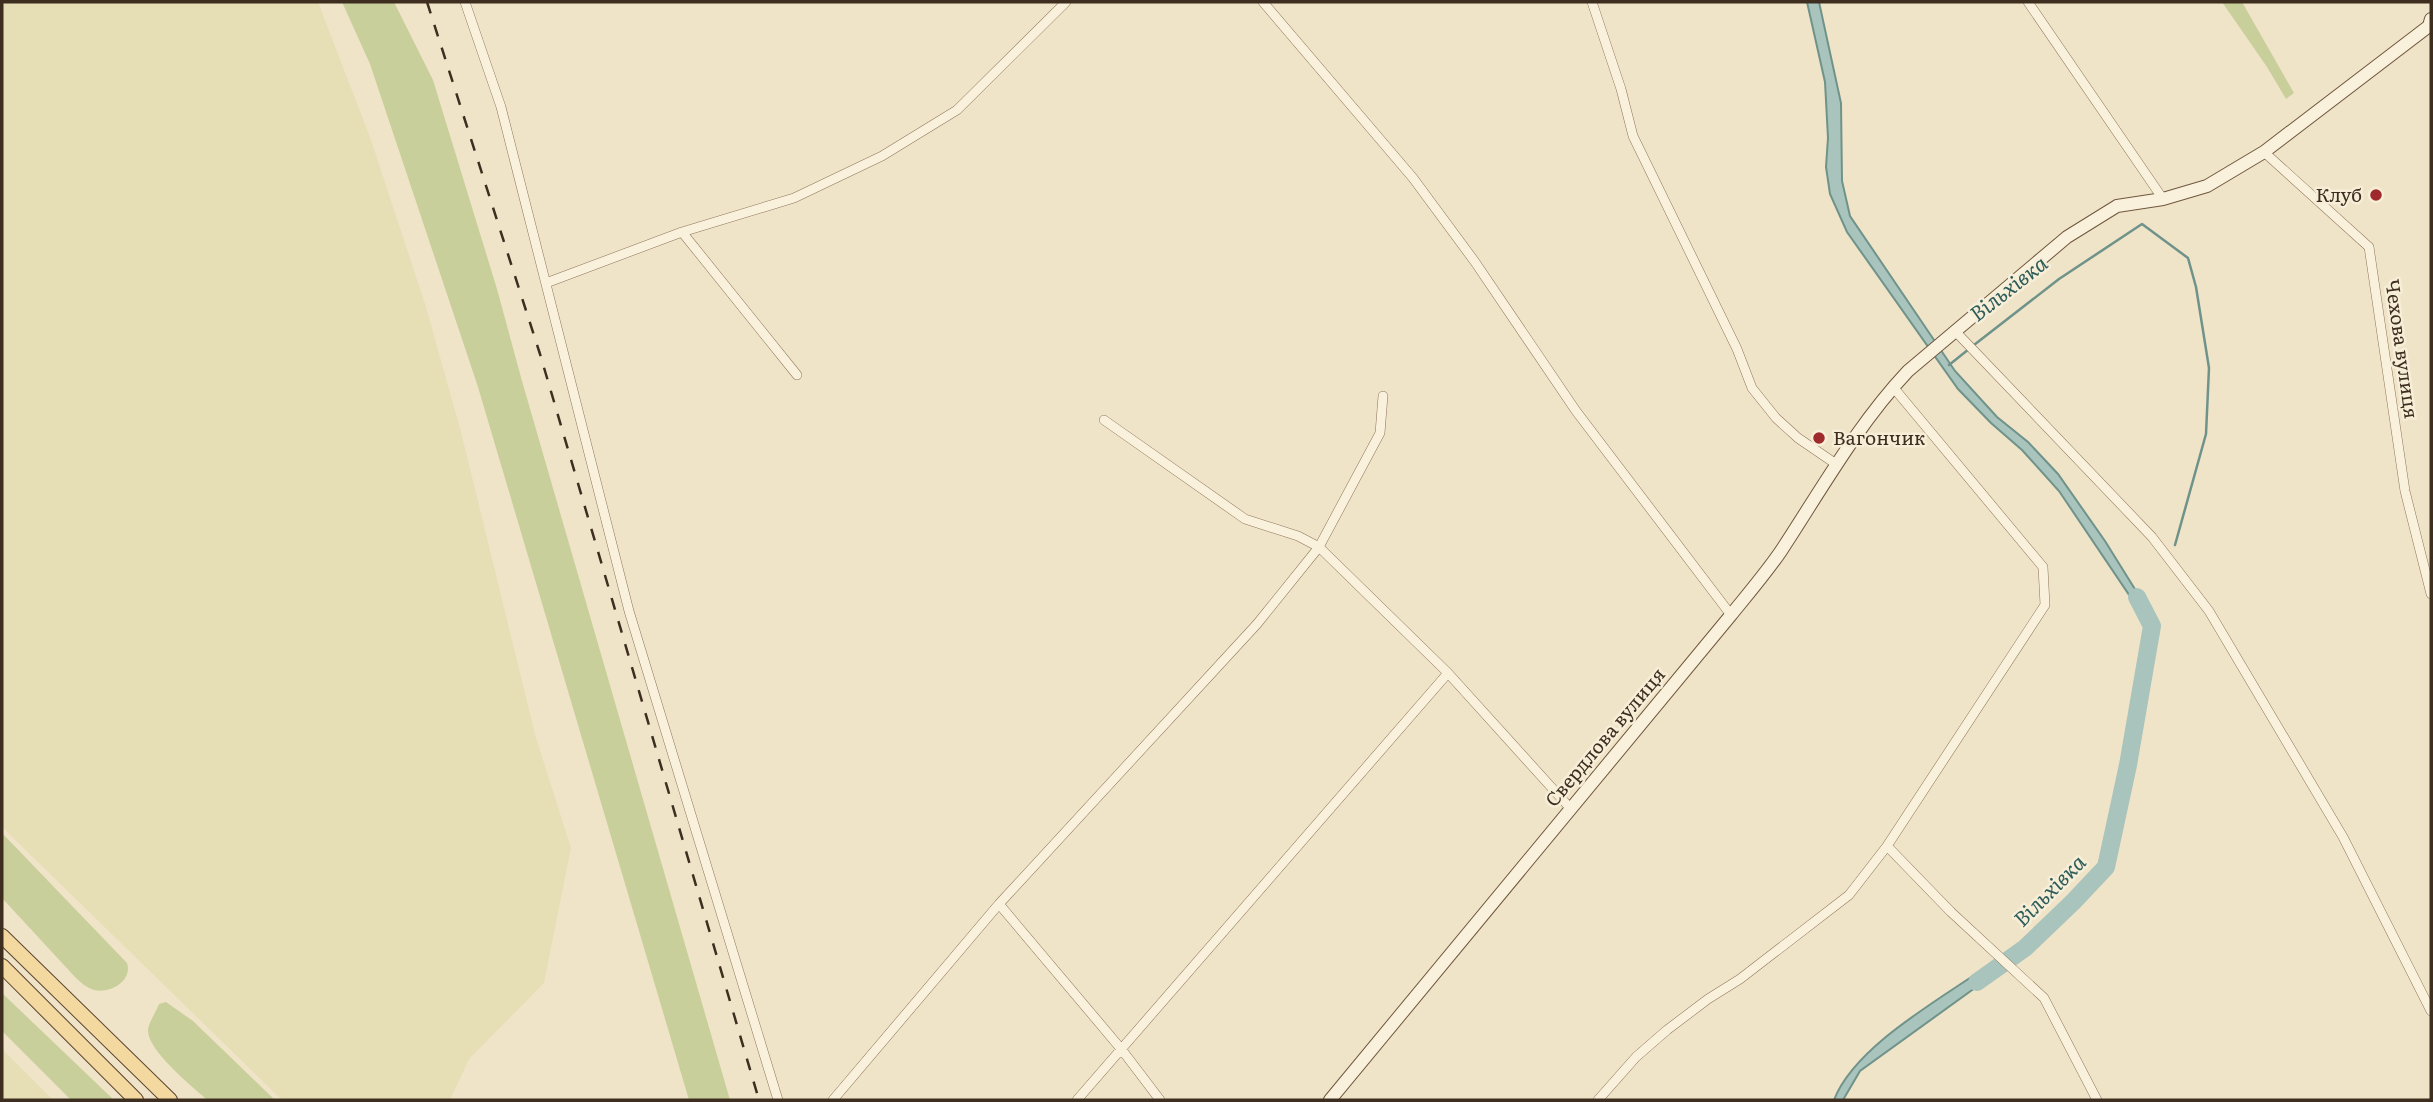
<svg xmlns="http://www.w3.org/2000/svg" width="2433" height="1102" viewBox="0 0 2433 1102" font-family="Literata,serif">
<rect width="100%" height="100%" fill="#f0e4c8"/>
<!-- farmland -->
<path fill="#e6deb5" d="M2,2h316l53,138 55,167 35,125 75,306 35,110 -27,135 -75,76 -19,41h-168l-280,-273z
M2,1049l51,51h-51z"/>
<!-- green -->
<path fill="#c9cf9b" d="M342,2h52l39,78 64,209 25,92 208,719h-41l-211,-713 -108,-323z
M2222,2h20l52,91 -8,6 -19,-32z
M2,833l125,130c6,18 -17,31 -33,27 -7,-2 -14,-8 -19,-13l-73,-79z
M2,993l112,107h-43l-69,-69z
M166,1002l27,19 82,79h-68c-15,-14 -61,-50 -59,-71 2,-9 8,-17 11,-25z"/>
<!-- water -->
<path fill="#a9c4bc" stroke="#6f938a" stroke-width="2" d="M1807,2h12l22,101 1,78 8,35 105,155 42,46 31,25 30,32 47,67 46,74 -7,2 -85,-126 -37,-41 -31,-27 -33,-34 -111,-157 -17,-38 -4,-27 2,-29 -3,-56z
M1992,963l5,9 -137,99 -17,29h-9c21,-55 110,-103 158,-137z"/>
<g fill="none" stroke-linecap="round" stroke-linejoin="round">
<!-- stream -->
<path stroke="#6f938a" stroke-width="2.5" d="M1974,345l85,-66 83,-55 46,34 8,29 13,81 -3,66 -31,111
M1949,365l20,-16"/>
<!-- river -->
<path stroke="#a9c4bc" stroke-width="18" d="M1977,982l48,-34 48,-46 33,-35 22,-102 24,-139 -15,-29"/>
<defs>
<path id="street" d="M465,2l36,105 128,504 149,489
M1263,2l150,176 62,84 101,149 155,204
M1592,2l29,87 12,47 104,213 15,39 24,30 22,20 38,26
M2028,2l135,197
M2264,152l105,95 36,244 26,103
M682,232l115,143
M546,283l136,-51 112,-34 88,-42 75,-46 109,-108
M1956,332l196,205 57,74 134,226 88,174
M1104,420l141,99 53,17 21,11 129,126 123,136
M1887,846l64,66 93,86 53,102
M999,904l123,146 38,50
M833,1100l166,-196 258,-280 62,-77 61,-114 3,-37
M1077,1100l371,-427
M1598,1100l38,-43 31,-27 41,-31 32,-20 109,-84 38,-49 158,-241 -2,-38 -150,-180"/>
<path id="secondary" d="M1330,1100l401,-485c17,-21 35,-42 50,-64 40,-61 77,-127 127,-180l159,-134 50,-31 46,-7 44,-13 57,-34 165,-126 2,-7"/>
<path id="primary" d="M2,936l168,164
M2,966l134,134"/>
</defs>
<!-- street casing -->
<use href="#street" stroke="#8d765c" stroke-width="10"/>
<!-- secondary casing -->
<use href="#secondary" stroke="#6f573f" stroke-width="14"/>
<!-- primary casing -->
<use href="#primary" stroke="#5b4430" stroke-width="16"/>
<!-- street -->
<use href="#street" stroke="#faf1dc" stroke-width="9"/>
<!-- secondary -->
<use href="#secondary" stroke="#faf1dc" stroke-width="12"/>
<!-- primary -->
<use href="#primary" stroke="#f3d9a0" stroke-width="14"/>
<!-- rail -->
<path stroke="#3d2e20" stroke-width="2.5" stroke-dasharray="12 12" stroke-linecap="butt" d="M427,2l113,352 219,746"/>
</g>
<!-- markers -->
<g fill="#9e2a2b" stroke="#f7eed8" stroke-width="2.5">
<circle cx="2376" cy="195" r="7"/>
<circle cx="1819" cy="438" r="7"/>
</g>
<g text-anchor="middle" stroke-width="5" stroke-linejoin="round" paint-order="stroke">
<!-- poi labels -->
<g font-size="19" fill="#3d2e20" stroke="#f7eed8" text-anchor="end">
<text x="2362" y="202">Клуб</text>
<text x="1833" y="445" text-anchor="start">Вагончик</text>
</g>
<!-- street labels -->
<g font-size="19" fill="#3d2e20" stroke="#f7eed8">
<text transform="translate(2402 349) rotate(82)" y="7">Чехова вулиця</text>
<text transform="translate(1605 737) rotate(-50)" y="7">Свердлова вулиця</text>
</g>
<!-- water labels -->
<g font-size="21" font-style="italic" fill="#2f5d5a" stroke="#f7eed8">
<text transform="translate(2009 289) rotate(-38)" y="7">Вільхівка</text>
<text transform="translate(2050 891) rotate(-45)" y="7">Вільхівка</text>
</g>
</g>
<!-- border -->
<rect width="2433" height="1102" fill="none" stroke="#3d2e20" stroke-width="7"/>
</svg>
